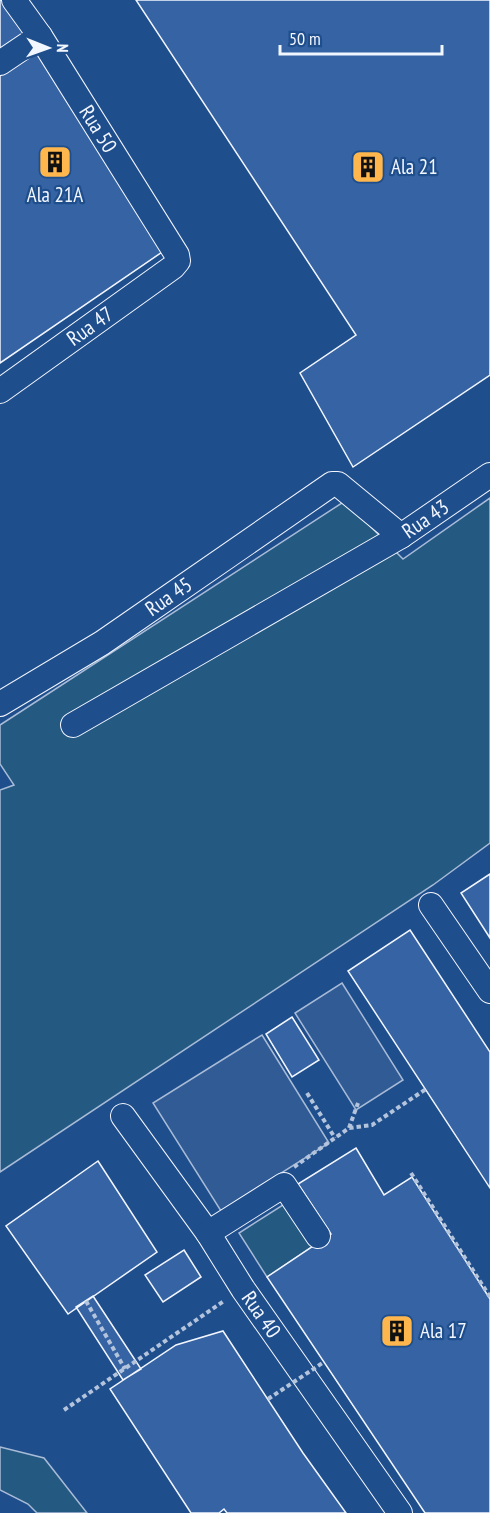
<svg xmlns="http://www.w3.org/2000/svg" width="490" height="1513" viewBox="0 0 490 1513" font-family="'PT Sans Narrow',sans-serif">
<rect width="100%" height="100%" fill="#1f4e8c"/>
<!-- green -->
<path fill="#245a82" stroke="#a8bbd7" stroke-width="1.5" d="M490,498v345l-57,42 -433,287v-382l14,-5 -14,-21v-39l345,-224 58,58z
M286,1203l27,43 -46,31 -28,-44z
M0,1447l44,11 43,55h-50l-9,-9 -28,-14z"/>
<!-- parking -->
<path fill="#305b95" stroke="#a8bbd7" stroke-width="1.5" d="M342,983l61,97 -47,30 -61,-97z
M262,1035l67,108 -108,68 -68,-108z"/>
<!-- building -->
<path fill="#3563a3" stroke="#f2f6ff" stroke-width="1.5" d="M0,0h5l25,34 -30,21z
M136,0h354v375l-137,92 -53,-94 56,-38z
M36,51l132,197 -168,115v-287z
M490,874v64l-29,-45z
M410,930l80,122v136l-142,-217z
M292,1017l27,43 -27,17 -26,-43z
M356,1148l28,47 28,-18 78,122v214h-65l-158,-236 64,-43 -33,-50z
M98,1161l59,91 -89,62 -62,-88z
M98,1161l59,91 -89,62 -62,-88z
M184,1250l17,27 -38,25 -18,-27z
M93,1296l48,73 -18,11 -47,-73z
M223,1331l80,122 43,60h-119l-3,-4 -5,4h-28l-81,-124 66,-44z"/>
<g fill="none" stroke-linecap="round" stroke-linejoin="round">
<defs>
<g id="minor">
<path d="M0,63l40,-27"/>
<path id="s1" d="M0,391l173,-124 5,-6 -1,-6 -137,-219 -26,-36"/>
<path id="s2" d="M0,704l102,-61 230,-159h6l63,52 89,-61"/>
<path d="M73,725l328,-189"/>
<path d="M431,905l59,86"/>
<path id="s3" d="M123,1116l85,117 35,56 157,224"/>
<path d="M208,1233l76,-48 34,51"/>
</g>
</defs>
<!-- minor casing -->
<use href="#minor" stroke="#f2f6ff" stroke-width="26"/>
<!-- path -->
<path stroke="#b3c4dc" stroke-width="4" stroke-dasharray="4.5 3" stroke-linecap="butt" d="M307,1093l28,45
M349,1128l9,-25
M294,1167l55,-39 23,-3 54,-36
M411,1173l79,124
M86,1301l39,68
M64,1410l160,-109"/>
<!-- minor -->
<use href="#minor" stroke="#1f4e8c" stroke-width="24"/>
<!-- path-bridge -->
<path stroke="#b3c4dc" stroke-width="4" stroke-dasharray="4.5 3" stroke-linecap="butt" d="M268,1399l56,-37"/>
</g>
<!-- icons -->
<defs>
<symbol id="building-square" viewBox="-11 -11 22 22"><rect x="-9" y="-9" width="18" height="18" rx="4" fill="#ffb74d" stroke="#1f4e8c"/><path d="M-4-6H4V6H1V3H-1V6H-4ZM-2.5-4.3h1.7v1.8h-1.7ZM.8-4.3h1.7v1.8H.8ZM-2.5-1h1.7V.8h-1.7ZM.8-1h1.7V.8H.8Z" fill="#111"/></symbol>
</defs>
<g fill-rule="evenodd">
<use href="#building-square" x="36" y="143" width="38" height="38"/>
<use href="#building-square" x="349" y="148" width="38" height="38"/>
<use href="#building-square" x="378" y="1312" width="38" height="38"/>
</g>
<g text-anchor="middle" stroke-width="4.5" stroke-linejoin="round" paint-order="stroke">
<!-- street labels -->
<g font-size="21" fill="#f2f6ff" stroke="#1f4e8c">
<text transform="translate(98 129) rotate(58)" y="7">Rua 50</text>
<text dy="7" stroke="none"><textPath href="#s1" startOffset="111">Rua 47</textPath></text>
<text dy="7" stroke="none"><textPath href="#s2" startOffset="516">Rua 43</textPath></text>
<text dy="7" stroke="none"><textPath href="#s2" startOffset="200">Rua 45</textPath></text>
<text dy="7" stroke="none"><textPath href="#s3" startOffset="242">Rua 40</textPath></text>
</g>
<!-- poi labels -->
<g font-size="21" fill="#f2f6ff" stroke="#1f4e8c" text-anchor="start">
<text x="391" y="174">Ala 21</text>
<text x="55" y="202" text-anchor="middle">Ala 21A</text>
<text x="420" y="1338">Ala 17</text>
</g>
</g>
<!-- north arrow -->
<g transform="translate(48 48) rotate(91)" stroke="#1f4e8c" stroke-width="4.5" paint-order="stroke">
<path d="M0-4.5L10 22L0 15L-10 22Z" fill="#f2f6ff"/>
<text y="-9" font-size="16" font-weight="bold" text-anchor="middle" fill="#f2f6ff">N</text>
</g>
<!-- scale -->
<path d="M280 45v9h162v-9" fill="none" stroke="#f2f6ff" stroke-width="3"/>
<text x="289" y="45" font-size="18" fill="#f2f6ff" stroke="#1f4e8c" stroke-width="4.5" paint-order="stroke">50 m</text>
</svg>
